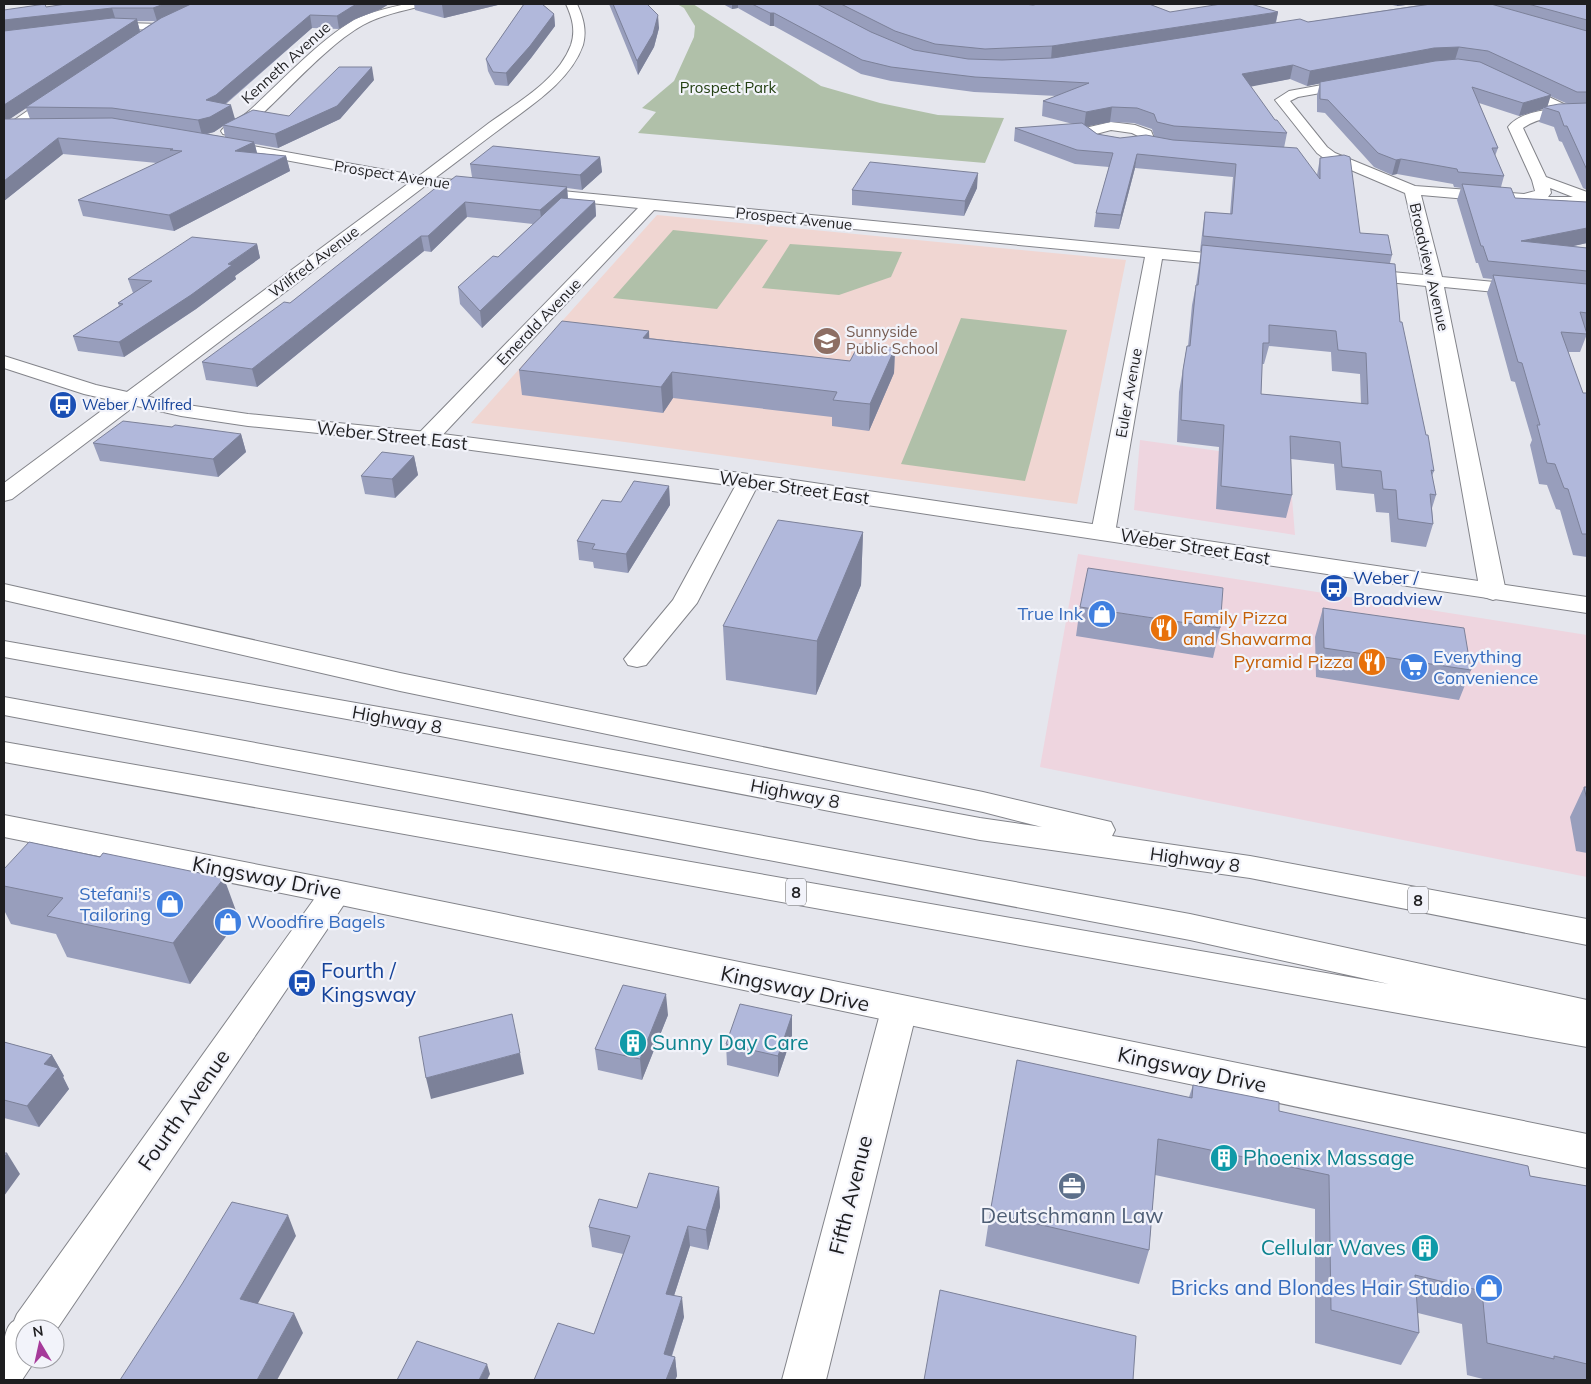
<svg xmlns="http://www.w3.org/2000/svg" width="1591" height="1384" viewBox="0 0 1591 1384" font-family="Mulish,sans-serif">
<rect width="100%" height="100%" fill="#e5e6ed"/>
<!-- commercial -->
<path fill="#eed5df" d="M1140,440l149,21 6,74 -161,-25z
M1078,554l509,81v242l-547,-110z"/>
<!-- education -->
<path fill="#f0d6d2" d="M657,215l469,45 -49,244 -467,-64 -139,-17z"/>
<!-- green -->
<path fill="#b0c0a9" d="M677,4h16l128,82 59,17 58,12 66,3 -19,45 -347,-30 18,-21 -14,-4 32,-27 20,-44 1,-11 -11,-18z
M673,230l95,10 -51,69 -104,-11z
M790,244l112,8 -11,25 -52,18 -77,-7z
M961,318l106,12 -42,151 -124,-17z"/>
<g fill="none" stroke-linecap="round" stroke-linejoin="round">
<defs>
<path id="street" d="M406,4h18l-2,2c-20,5 -41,9 -59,19 -34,19 -71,61 -101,89 -9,9 -25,24 -39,20l-2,-3c6,-9 20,-12 28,-20 31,-28 69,-70 105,-91 16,-8 34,-12 52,-16z
M566,4h11c6,13 10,26 6,41 -13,37 -53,61 -83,84 -22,16 -43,33 -65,49l49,5 5,2 3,3 -3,3 -5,2 -59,-7 -413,313 -8,2v-18l405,-300 -189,-35 -5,-1 -2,-3 2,-3 5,-1 199,36c23,-18 47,-35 70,-53 29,-21 69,-43 82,-78 5,-15 1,-28 -5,-41z
M127,23l32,1 6,3 -6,3 -32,-1 -26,2 -6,-3 6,-3z
M1355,79l6,4 -1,3 -62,11 -8,4 37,46 8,6 80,33 109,8 11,-3 -3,-11 -24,-53c10,-13 30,-16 45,-18l-43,-20 -2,-3 2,-3h10l52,25h15v8c-21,0 -46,-1 -64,12l23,49 41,15v9l-5,5h-40l-6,-2 -2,-3 -9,3 -104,-9 21,82 145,14v10l-143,-14 62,305 -4,5 -9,3 -9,-3 -4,-5 -54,-306 -66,-7 -6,-1 -3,-4 3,-4 6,-1 64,6 -19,-82 -80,-34 -8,-6 -42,-53 14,-9zM1550,188l23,9h-25l3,-4z
M60,91l7,4 -2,3 -56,38 -5,1v-10l51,-35z
M1111,122l24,3 16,6 3,7c-13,18 -60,14 -72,-3l3,-7zM1111,130l21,3 8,4c-13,8 -32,4 -44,-3z
M531,188l706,68 6,1 3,4 -3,4 -6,1 -75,-7 -47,274 -4,5 -8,2 -8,-2 -4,-5 54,-276 -491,-47 -219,233 -8,1 -8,-1 -3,-5 3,-5 219,-225 -113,-12 -2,-3 2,-3z
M749,474l8,2 3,5 -63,122 -51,62 -9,2 -9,-2 -4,-6 49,-59 65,-119 3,-5z
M336,880l11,4 5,8 -5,8 -292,432v-3h-30v30h11l-14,21h-18c0,-15 -4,-52 10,-59l3,-7 308,-430z
M899,996l12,4 6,10 -91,370h-44l99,-370 6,-10z"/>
<path id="secondary" d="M4,356l92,29 85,19 67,10 179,18 360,47 800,118v16l-800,-120 -360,-49 -179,-18 -67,-10 -97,-22 -80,-26z
M4,815l332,65 1251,254v34l-1251,-264 -332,-67z"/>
<path id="highway" d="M4,584l396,89 583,119 128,30 4,8 -3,6 138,20 337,63v26l-337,-67 -270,-38 -550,-106 -426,-77v-16l426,75 550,102 62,9 -59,-15 -583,-121 -396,-91z
M4,697l1186,217 397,86v47l-1583,-285v-20l1385,242 -199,-44 -1186,-225z"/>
</defs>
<!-- street casing -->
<use href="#street" stroke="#83848a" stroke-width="2"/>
<!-- secondary casing -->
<use href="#secondary" stroke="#83848a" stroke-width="2"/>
<!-- highway casing -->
<use href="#highway" stroke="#83848a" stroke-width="2"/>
<!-- street -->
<use href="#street" fill="#fff" fill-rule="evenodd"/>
<!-- secondary -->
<use href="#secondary" fill="#fff" fill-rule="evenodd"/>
<!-- highway -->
<use href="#highway" fill="#fff" fill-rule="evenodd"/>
</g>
<!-- wall -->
<path fill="#989ebc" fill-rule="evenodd" d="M66,4h323l-8,5 -26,10 -16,10 -27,-1 -86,76 9,15 54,-3 85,-36 -34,39 -62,29 -23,-4 2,9 29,3 4,15 -116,60 -91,-15 -5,-16 79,-37 -94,-9 -59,47v-191l42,-3zM137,21h18l-15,10zM26,108l4,11h-21zM223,126l2,11 -18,-3 7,-2z
M414,4h88l-58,14 -29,-8z
M524,4h20h-2l12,10 1,12 -24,32 -23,28 -13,-1 -7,-14 -2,-12z
M609,4h38l12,24 -5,19 -16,28z
M723,4h426l21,8h108l-2,11 32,-1 112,-17v-1h167v186l-4,-2 -21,-46 -3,-1 -5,-14 -15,-5 4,-13 -24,7 -40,-13 19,45 -3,8 9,20 -3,11 14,11 72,4v41l-14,3 14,2v86l-7,18h-12l15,41 4,1v163l-14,-2 -13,-45 -4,-1 -9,-24 -8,-1 -9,-39 2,-5 -17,-58 -4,-1 -24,-88 5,-14 -9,-1 -5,-15h-2l-19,-63 4,-12 -7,-1 -1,-3 -56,-10 -5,1 -18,-8 -49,-54 -8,-1v-17l3,-12 -13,3 -17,-7 -40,7 25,34 12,13 -3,15 33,27 3,-17 40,75 32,22 -2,8 10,59 34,149 -2,5 4,19 -4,13 1,16 -7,23 -35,-5 -2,-29 -13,-1 -2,-18 -38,-4 -2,-26 -43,-5 1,36 -6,23 -70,-9 3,-62 -42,-5 2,-50 8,-46h1l4,-41 4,-20 3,-20 2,-14h-1l3,-25 2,-14 25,2 3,-37 -98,-9 -16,61 -25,-2 2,-14 13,-46 -34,-3 -61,-23 1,-13 58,-4 -31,-8 1,-15 14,-5 -83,-4 -83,-11 -30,-7 -87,-48h-4l-32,-18 -6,1zM1550,96l18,8 -21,3zM1110,122l24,1 18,6 2,7 -34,2 -23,-4 -10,-8zM1269,346l62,6 1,19 28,3 1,30 -100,-10 1,-30h2z
M1388,4h26l-17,2z
M600,157l2,15 -20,18 -15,-2 1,11 27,2 1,15 -114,112 -22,-24 -2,-17 40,-30 35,-33 -66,-7 -36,35 -7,-1 -167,136 -51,-7 -4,-18 88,-59 153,-117 29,-9 -2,-13z
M977,188l-13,28 -112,-11v-15z
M257,244l3,14 -25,18 1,3 -40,30 -72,48 -46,-6 -5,-15 46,-30 -1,-3 15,-10 -5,-14z
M649,331v7l201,23 45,-13 -1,25 -25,58 -37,-5v-9l-159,-19 -10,15 -141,-18 -3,-25z
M241,434l5,18 -28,25 -118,-16 -7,-18z
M414,456l4,19 -23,23 -30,-4 -4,-18z
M669,486l1,19 -42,68 -34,-5 -1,-6 -14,-2 -2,-19 44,-39z
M863,532l-2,53 -45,110 -90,-15 -3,-54z
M1080,607l140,21 -7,30 -137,-22z
M1323,608l148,62 -12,30 -143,-23 -1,-40z
M1584,787h3v66l-11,-2 -6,-34z
M4,869l235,50 -49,65 -123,-27 -11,-23 -45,-10 -7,-14z
M668,1015l-26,65 -44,-10 -3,-21z
M792,1015v21l-14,41 -51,-12 -1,-21z
M4,1042l48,13 12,21 -1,1 6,12 -30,38 -35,-9z
M1193,1085l86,26 251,65 57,10v194h-100l-20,-5 -5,-51 -44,-11 1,20 -18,32 -86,-22v-134l-160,-34 -6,75 -10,34 -154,-38 5,-33 199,-116z
M719,1187l1,20 -12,43 -18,-4 -16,50 10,21 -12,39 3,1 2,19 -2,4h-141l60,-46 29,-80 -31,-7 -3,-20 48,-19z"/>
<!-- shaded-wall -->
<path fill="#7c8199" d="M164,4h34l-41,17 -4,-13z
M359,4h30l-8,5 -26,10 -16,10 -2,-13 16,-10z
M448,4h54l-58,14 -2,-13z
M732,4h6v4l-6,1z
M1397,4h17l-17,2z
M112,8l4,13 -112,13v-14z
M1278,12l-3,13 -224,35 1,-14z
M770,13h4v13h-4z
M554,14l1,12 -24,32 -23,28 -2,-13z
M310,15l2,13 -93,81 -13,-9z
M658,15l1,13 -5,19 -16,28 -1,-14z
M137,19l3,13 -136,91v-18z
M1459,47l-4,13 -24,2 -124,24 3,-15 124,-23z
M1293,65l-3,14 -51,10 3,-15z
M372,67l2,13 -34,39 -62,29 -3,-14z
M1551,95l-4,13 -4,-1v2l-24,7 4,-13z
M231,105l4,14 -12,6v1l-9,6 -12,3 -4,-15z
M1112,107l-2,15 -26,5 2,-15z
M58,138l5,16 -59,47v-20z
M254,142l4,15 -23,-6z
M1137,154l-2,14 -16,61 2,-14z
M286,156l4,15 -116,60 -5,-16z
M600,157l2,15 -20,18 -2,-15z
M1401,159l-4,15 -5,1 4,-15z
M978,173l-1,15 -13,28 1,-15z
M567,187l1,15 -26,23 -2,-15z
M595,201l1,15 -114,112 -2,-17z
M465,202l2,15 -36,35 -3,-16z
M1587,228v15l-72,16 6,-18z
M421,236l3,15 -167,136 -5,-18z
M257,244l3,14 -25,18 1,3 -40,30 -72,48 -5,-15z
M649,331l1,25 -7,-18z
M895,348l-1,25 -25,58 1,-27z
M672,372l1,26 -10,15 -2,-26z
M241,434l5,18 -28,25 -5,-18z
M414,456l4,19 -23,23 -3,-19z
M669,486l1,19 -42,68 -2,-19z
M863,532l-2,53 -45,110 1,-54z
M224,878l15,41 -49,65 -17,-41z
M666,994l2,21 -26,65 -2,-21z
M792,1015v21l-14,41v-21z
M520,1053l4,21 -93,25 -5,-21z
M52,1055l12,21 -1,1 6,12 -30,38 -12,-21 17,-42z
M7,1153l13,21 -16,22v-38z
M719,1187l1,20 -12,43 -2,-20z
M288,1215l8,21 -47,83 -9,-20z
M688,1226l2,20 -22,68 -2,-20z
M682,1297l2,20 -18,56 -2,-19z
M294,1313l9,20 -26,47h-20z
M675,1357l2,19 -2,4h-9z
M487,1364l3,10 -3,6h-8z"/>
<!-- building -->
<path fill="#b1b8db" stroke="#7c8199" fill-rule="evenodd" d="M45,4l1,3 20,-3h98l-11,4h-41l-108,12v-10z
M191,4h168l-6,2 -16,10 -27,-1 -94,80 -10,5 25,5 -21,12 -12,3 -86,-12 -86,-1 135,-89z
M524,4h18l12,10 -24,32 -24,27 -13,-1 -7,-13z
M613,4h34l11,11 -5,19 -16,27z
M752,4h65l54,28 43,18 54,9 34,1 51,-2 247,-39 8,3 123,-18h60l96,27v61h-10l-89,-41 -29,-4 -25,1 -124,23 -17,-6 -51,9 33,46h2l10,13 -113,-7 -17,-4 -3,-8 -17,-6 -25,-1 -26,5 -43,-11 46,-18 -114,-6 -84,-10 -29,-7 -88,-47h-4z
M841,4h183l9,1 5,-1h111l21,8 51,-8h30l27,8 -226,34 -67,3 -50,-5 -40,-13z
M1528,4h59v16z
M112,18l25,1 -133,86v-74z
M1458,59l22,3 71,33 -28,8 -51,-16 26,61h-6l12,28 -46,-4 -1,-3 -56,-10 -5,1 -18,-7 -50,-53 -8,-1v-17l115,-21z
M339,67h33l-35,39 -62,28 -52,-9 30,-15 36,6z
M1587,103v67l-20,-44h-3l-5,-14 -16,-5 16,-3z
M112,118l142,24 -19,9 51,5 -117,59 -91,-15 104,-49 -12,-1 3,-1 -115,-11 -54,43v-62z
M1082,123l15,11 23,4 26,-3 27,5 124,8 23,31v-21l24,-3 6,2 10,76 28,2 4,20 -189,-19 2,-24 27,2 4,-50 -99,-10 -16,61 -25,-2 17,-60 -36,-3 -62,-22z
M493,146l107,11 -20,18 -110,-11z
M870,162l108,11 -13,28 -113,-11z
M456,176l111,11 -27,23 -75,-8 -37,34h-7l-169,133 -50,-7 82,-60 6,1 148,-117h5z
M1462,184l49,4 4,10 72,4v26l-66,13 66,7v23l-99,-10 -5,-15h-2z
M561,198l34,3 -115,110 -22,-24 35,-31 5,1z
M192,237l65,7 -29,20 4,1 -41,30 -72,47 -46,-6 50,-32 -5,-1 34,-22 -24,-2z
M1202,245l193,19 5,58h2l24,113h2l6,36 -3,-1 5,25 -6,-1 3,30 -35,-5 -2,-29 -13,-1 -2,-18 -39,-4 -2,-25 -50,-6 2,59 -71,-9 3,-61 -43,-5 2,-50 4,-24h3l6,-61h2zM1269,325l67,6 2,19 28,3 2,51 -107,-10 2,-51h6z
M1493,275l94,9v29l-7,-1 7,22 -26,-2 22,61h4v141h-5l-14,-45 -4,-1 -9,-24 -8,-1 -10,-38h3l-18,-62 -4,-1z
M562,321l87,10 -6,7 207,23 9,-17 36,4 -25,56 -37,-4 4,-8 -165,-20 -11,15 -142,-17z
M123,421l49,6 3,-2 66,9 -28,25 -120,-16z
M382,452l32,4 -22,23 -31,-3z
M634,481l35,5 -43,68 -34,-5 3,-5 -18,-3 25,-41 19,2z
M778,520l85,12 -46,109 -94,-15z
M1088,568l135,20 -3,40 -140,-21z
M1323,608l141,20 7,42 -147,-22z
M1584,787h3v13z
M29,842l71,15 3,-4 121,25 -51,65 -126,-27 16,-18 -59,-12v-17z
M623,985l43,9 -26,65 -45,-10z
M740,1004l52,11 -14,41 -52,-12z
M512,1014l8,39 -94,25 -7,-41z
M4,1042l48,13 -8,9 14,4 -31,38 -23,-6z
M1017,1060l175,38 1,-13 86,17v9l249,55 2,10 57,10v178l-33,-8v3l-67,-16 -5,-52 -67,-16 4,58 -88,-23 -2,-135 -171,-36 -9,111 -159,-37z
M4,1153h3l-3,5z
M649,1173l70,14 -13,43 -18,-4 -22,68 16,3 -18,57 11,3 -9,23h-132l24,-57 36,11 36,-98 -41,-9 10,-28 38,9z
M232,1202l56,13 -48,84 54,14 -37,67h-137l62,-96z
M940,1290l196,46 -3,44h-209z
M417,1341l70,23 -8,16h-82z"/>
<!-- icons -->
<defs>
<symbol id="school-disc" viewBox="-11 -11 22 22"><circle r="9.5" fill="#8d6e63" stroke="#f2f3fa"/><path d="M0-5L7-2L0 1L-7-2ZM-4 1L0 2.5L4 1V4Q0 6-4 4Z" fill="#fff"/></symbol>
<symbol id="bus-disc" viewBox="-11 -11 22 22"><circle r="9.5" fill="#1a4fb4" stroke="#f2f3fa"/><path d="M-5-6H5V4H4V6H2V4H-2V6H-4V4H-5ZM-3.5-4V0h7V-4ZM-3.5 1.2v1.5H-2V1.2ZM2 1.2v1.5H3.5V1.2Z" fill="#fff"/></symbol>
<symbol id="shop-disc" viewBox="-11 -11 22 22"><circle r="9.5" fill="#3f7fe0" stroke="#f2f3fa"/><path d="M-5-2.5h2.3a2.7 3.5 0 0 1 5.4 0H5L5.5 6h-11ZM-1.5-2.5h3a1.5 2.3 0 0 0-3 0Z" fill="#fff"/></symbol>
<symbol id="restaurant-disc" viewBox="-11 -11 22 22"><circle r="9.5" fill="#e8710a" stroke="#f2f3fa"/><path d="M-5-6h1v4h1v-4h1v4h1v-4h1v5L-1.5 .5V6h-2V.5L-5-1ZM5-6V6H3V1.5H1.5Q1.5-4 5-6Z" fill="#fff"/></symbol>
<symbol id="supermarket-disc" viewBox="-11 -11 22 22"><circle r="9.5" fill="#3f7fe0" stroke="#f2f3fa"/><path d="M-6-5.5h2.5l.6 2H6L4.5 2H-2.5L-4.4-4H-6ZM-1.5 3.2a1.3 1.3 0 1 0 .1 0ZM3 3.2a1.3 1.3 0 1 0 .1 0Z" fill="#fff"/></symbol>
<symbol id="building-disc" viewBox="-11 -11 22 22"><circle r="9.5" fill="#0f9aa8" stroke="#f2f3fa"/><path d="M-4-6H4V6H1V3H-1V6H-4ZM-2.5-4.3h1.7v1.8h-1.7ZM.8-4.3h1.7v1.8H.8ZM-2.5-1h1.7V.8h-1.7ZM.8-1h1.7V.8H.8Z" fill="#fff"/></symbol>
<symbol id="office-disc" viewBox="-11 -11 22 22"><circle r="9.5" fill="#5c6f8a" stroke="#f2f3fa"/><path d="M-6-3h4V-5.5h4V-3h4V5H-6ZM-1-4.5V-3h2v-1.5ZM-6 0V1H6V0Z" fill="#fff"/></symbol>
</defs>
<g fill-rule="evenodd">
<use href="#school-disc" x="811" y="325" width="32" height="32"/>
<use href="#bus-disc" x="47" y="389" width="32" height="32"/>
<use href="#bus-disc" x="1318" y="572" width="32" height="32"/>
<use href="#shop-disc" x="1086" y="598" width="32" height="32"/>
<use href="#restaurant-disc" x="1148" y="612" width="32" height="32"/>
<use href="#restaurant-disc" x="1356" y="646" width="32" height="32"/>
<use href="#supermarket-disc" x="1398" y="651" width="32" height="32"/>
<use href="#shop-disc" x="154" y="888" width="32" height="32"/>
<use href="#shop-disc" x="212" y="906" width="32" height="32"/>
<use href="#bus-disc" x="286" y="967" width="32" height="32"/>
<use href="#building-disc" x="617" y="1027" width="32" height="32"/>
<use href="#building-disc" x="1208" y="1142" width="32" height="32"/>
<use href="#office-disc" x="1056" y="1170" width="32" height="32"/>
<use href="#building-disc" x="1409" y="1232" width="32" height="32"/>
<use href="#shop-disc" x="1473" y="1272" width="32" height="32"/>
</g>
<g text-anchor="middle" stroke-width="4.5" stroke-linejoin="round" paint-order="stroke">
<!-- far-street labels -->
<g font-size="15" fill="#1e1e20" stroke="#f2f3fa">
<text transform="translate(286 63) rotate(-42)" y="5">Kenneth Avenue</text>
<text transform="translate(392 175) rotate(9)" y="5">Prospect Avenue</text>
<text transform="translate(794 219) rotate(6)" y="5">Prospect Avenue</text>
<text transform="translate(314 262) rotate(-37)" y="5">Wilfred Avenue</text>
<text transform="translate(1429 267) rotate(77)" y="5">Broadview Avenue</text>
<text transform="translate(539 322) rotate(-46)" y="5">Emerald Avenue</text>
<text transform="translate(1129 393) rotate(-80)" y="5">Euler Avenue</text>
</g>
<!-- far-park labels -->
<g font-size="15" fill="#223f11" stroke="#f2f3fa">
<text x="728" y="93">Prospect Park</text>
</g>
<!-- far-education labels -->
<g font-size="15" fill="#785e54" stroke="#f2f3fa" text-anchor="start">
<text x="846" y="337">Sunnyside<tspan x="846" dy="17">Public School</tspan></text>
</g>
<!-- far-transit labels -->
<g font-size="15" fill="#164399" stroke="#f2f3fa" text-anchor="start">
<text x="82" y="410">Weber / Wilfred</text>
</g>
<!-- shield labels -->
<g fill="#f2f3fa" stroke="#5e5e61" stroke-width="1">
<rect x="786" y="878.5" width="20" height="27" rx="4"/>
<rect x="1408" y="886.5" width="20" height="27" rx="4"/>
</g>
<g font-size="16" font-weight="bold" fill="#1e1e20">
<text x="796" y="898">8</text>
<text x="1418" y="906">8</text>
</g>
<!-- street labels -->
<g font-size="18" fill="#1e1e20" stroke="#f2f3fa">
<text transform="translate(392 436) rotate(6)" y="6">Weber Street East</text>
<text transform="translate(794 488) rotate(8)" y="6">Weber Street East</text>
<text transform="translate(1195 547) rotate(9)" y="6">Weber Street East</text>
<text transform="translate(397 720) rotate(10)" y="6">Highway 8</text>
<text transform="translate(795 794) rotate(11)" y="6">Highway 8</text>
<text transform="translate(1195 860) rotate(8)" y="6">Highway 8</text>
</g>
<!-- transit labels -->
<g font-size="18" fill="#164399" stroke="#f2f3fa" text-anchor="start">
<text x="1353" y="584">Weber /<tspan x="1353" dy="21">Broadview</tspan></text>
</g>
<!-- shop labels -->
<g font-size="18" fill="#366cbe" stroke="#f2f3fa" text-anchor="end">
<text x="1083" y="620">True Ink</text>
<text x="1433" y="663" text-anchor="start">Everything<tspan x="1433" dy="21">Convenience</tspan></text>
<text x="151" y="900">Stefani's<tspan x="151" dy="21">Tailoring</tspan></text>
<text x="247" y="928" text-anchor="start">Woodfire Bagels</text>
</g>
<!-- food labels -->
<g font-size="18" fill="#c56008" stroke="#f2f3fa" text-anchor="start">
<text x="1183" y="624">Family Pizza<tspan x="1183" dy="21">and Shawarma</tspan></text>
<text x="1353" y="668" text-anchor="end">Pyramid Pizza</text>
</g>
<!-- near-street labels -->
<g font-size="21" fill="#1e1e20" stroke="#f2f3fa">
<text transform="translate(267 878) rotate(11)" y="7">Kingsway Drive</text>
<text transform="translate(795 989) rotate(12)" y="7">Kingsway Drive</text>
<text transform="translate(1192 1070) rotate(12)" y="7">Kingsway Drive</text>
<text transform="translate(184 1110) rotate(-55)" y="7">Fourth Avenue</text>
<text transform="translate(851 1195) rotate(-76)" y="7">Fifth Avenue</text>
</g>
<!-- near-transit labels -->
<g font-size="21" fill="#164399" stroke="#f2f3fa" text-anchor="start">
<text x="321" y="978">Fourth /<tspan x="321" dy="24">Kingsway</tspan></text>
</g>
<!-- near-culture labels -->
<g font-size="21" fill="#0d838f" stroke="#f2f3fa" text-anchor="start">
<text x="652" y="1050">Sunny Day Care</text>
<text x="1243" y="1165">Phoenix Massage</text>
<text x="1406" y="1255" text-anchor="end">Cellular Waves</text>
</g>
<!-- near-service labels -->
<g font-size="21" fill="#4e5e75" stroke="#f2f3fa">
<text x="1072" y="1223">Deutschmann Law</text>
</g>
<!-- near-shop labels -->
<g font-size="21" fill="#366cbe" stroke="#f2f3fa" text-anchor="end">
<text x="1470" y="1295">Bricks and Blondes Hair Studio</text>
</g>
</g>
<!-- border -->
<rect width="1591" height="1384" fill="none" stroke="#1e1e20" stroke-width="10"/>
<!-- north arrow -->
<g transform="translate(40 1344) rotate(351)"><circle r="24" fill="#f2f3fa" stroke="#9d9ea3"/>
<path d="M0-4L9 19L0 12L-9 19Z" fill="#a63a9a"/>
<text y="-8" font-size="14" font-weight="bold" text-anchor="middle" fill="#1e1e20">N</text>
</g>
</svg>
